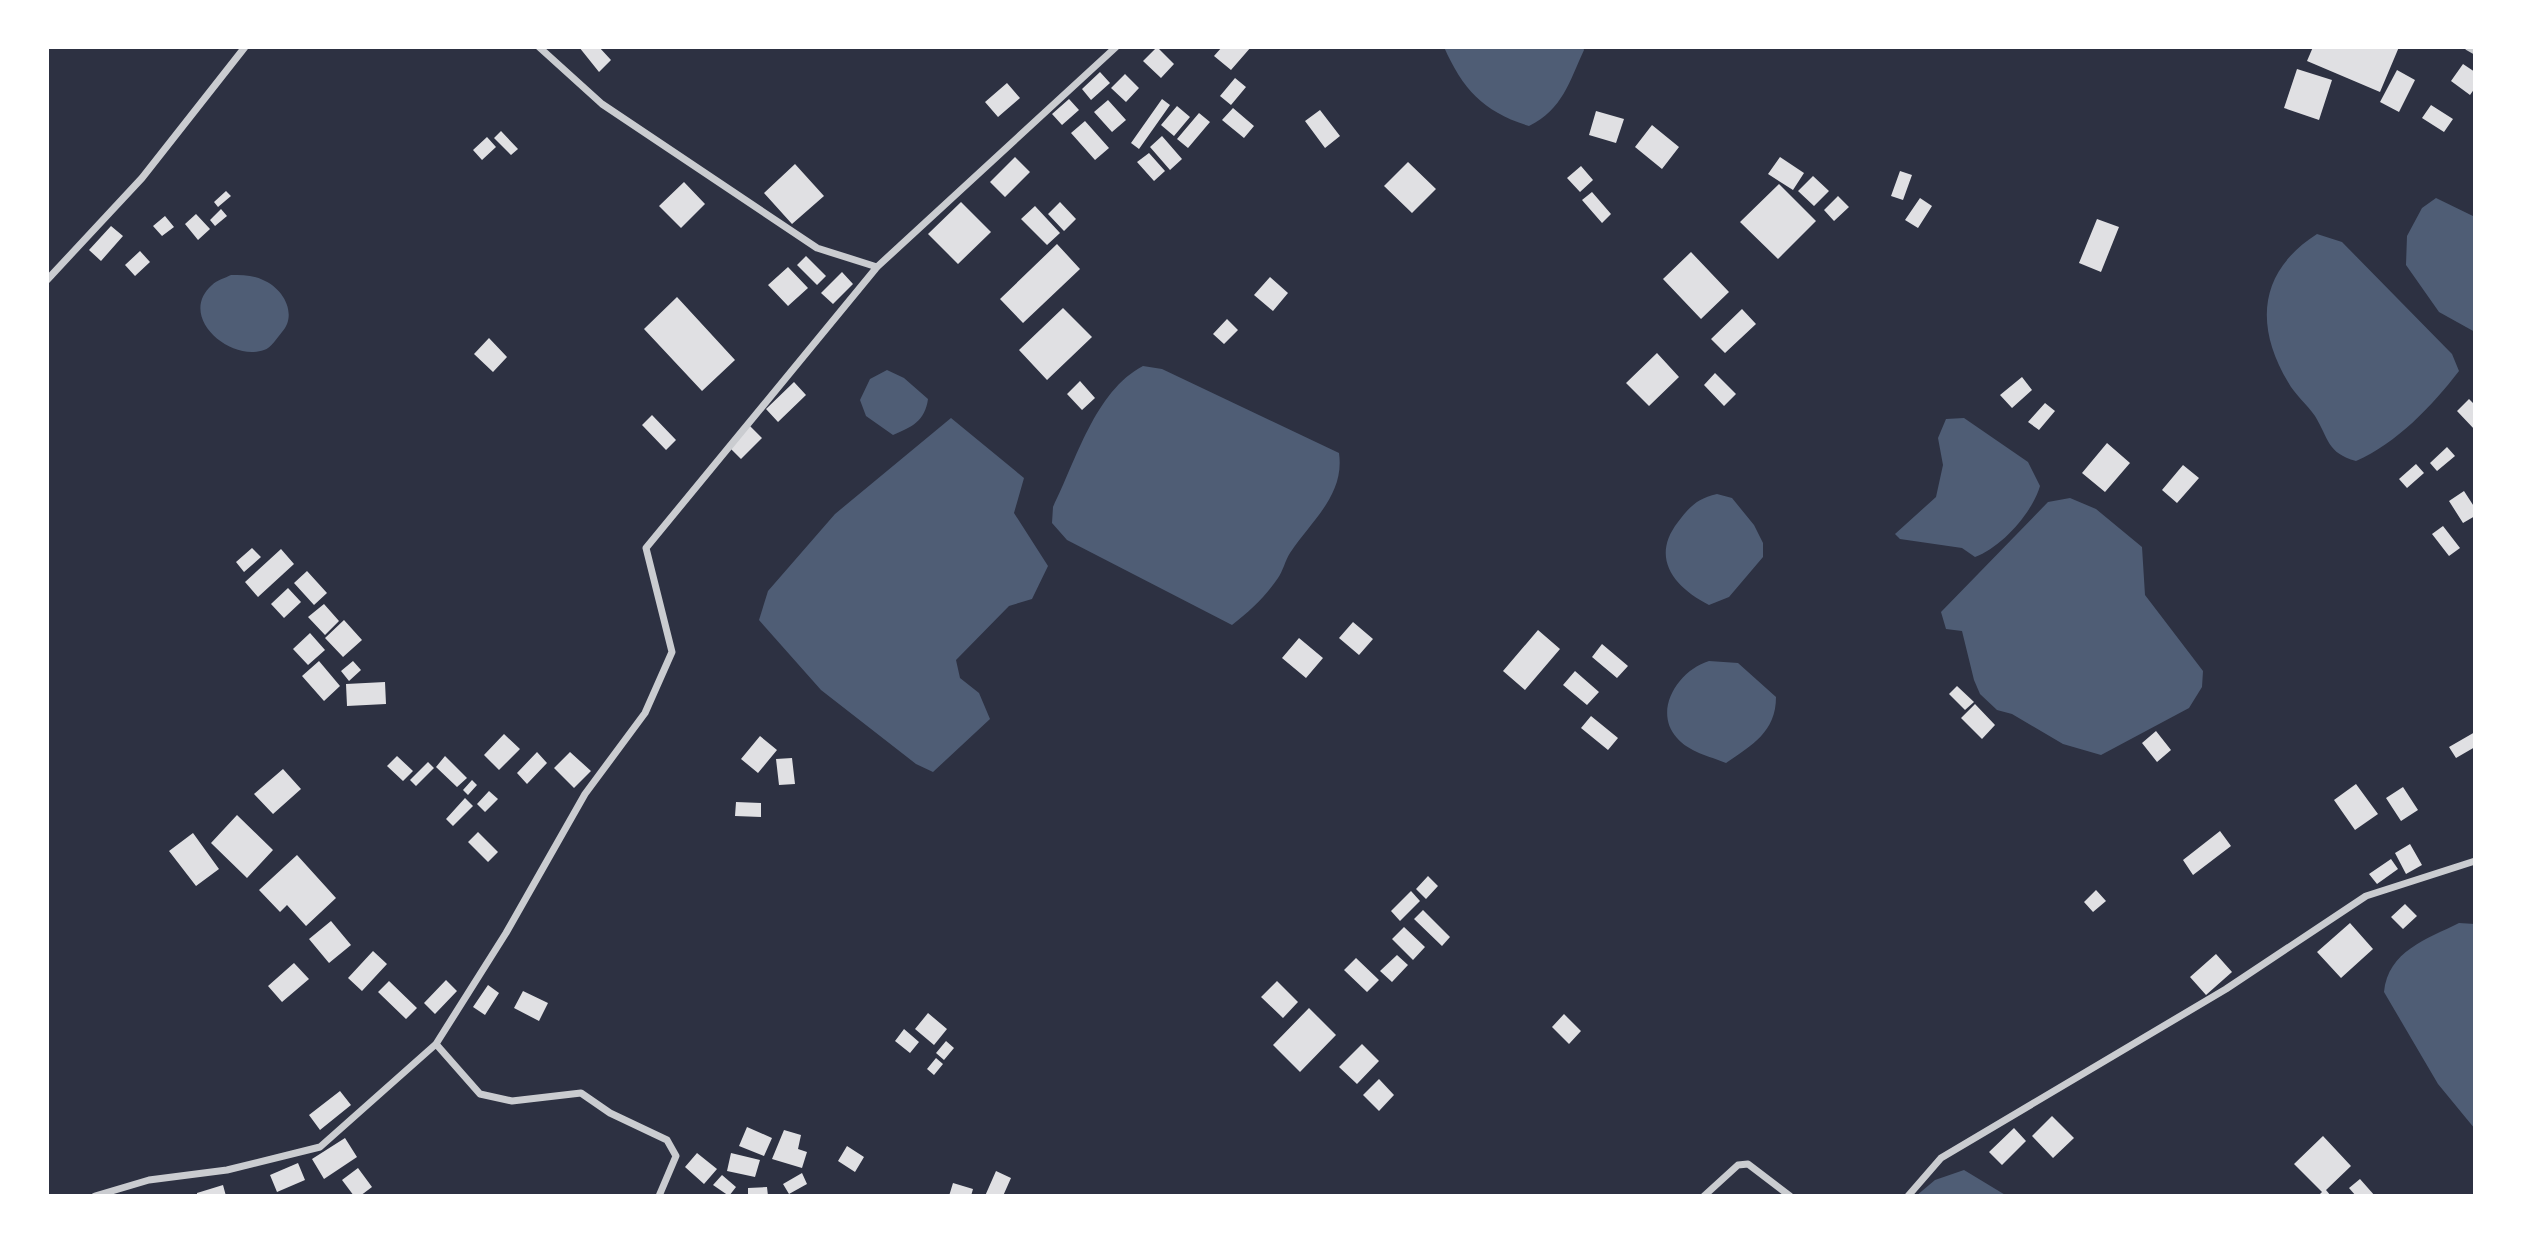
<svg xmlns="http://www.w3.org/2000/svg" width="2522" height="1243" viewBox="0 0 2522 1243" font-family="'PT Sans',sans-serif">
<rect width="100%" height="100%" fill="#2d3142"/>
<!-- water -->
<path fill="#4f5d75" d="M1444,47h139l1,3c-15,32 -21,59 -55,76 -45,-14 -66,-36 -85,-79z
M2436,198l39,19v115l-36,-20 -33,-47 1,-29 15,-28z
M2317,234l25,8 110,112 7,17c-27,35 -62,72 -103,90 -29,-8 -27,-22 -41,-45 -8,-12 -20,-21 -27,-34 -34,-57 -29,-111 29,-148z
M231,275c11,0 22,0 32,5 20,8 35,34 19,52 -5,6 -11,16 -18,18 -35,12 -87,-34 -52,-65 5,-5 13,-7 19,-10z
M1143,366l19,3 177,84c6,42 -28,68 -49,100 -5,8 -7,18 -12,25 -13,19 -28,33 -46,47l-165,-85 -15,-17 1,-16c23,-46 42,-116 90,-141z
M887,370l17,8 24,21c-3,22 -16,28 -35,36l-27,-19 -6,-16 10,-21z
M951,418l73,60 -10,35 34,53 -16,33 -23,7 -53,54 4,18 19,15 11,26 -57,53 -17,-8 -95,-74 -62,-70 9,-29 67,-77z
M1964,418l64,44 12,24c-8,27 -38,61 -65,71l-13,-9 -62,-9 -5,-5 41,-37 7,-32 -5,-27 8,-19z
M1717,494l15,4 22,27 9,18v14l-34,40 -20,8c-35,-18 -59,-47 -31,-83 12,-16 19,-23 39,-28z
M2070,498l26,11 46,38 3,48 58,76 -1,16 -13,21 -88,47 -38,-11 -51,-30 -15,-4 -17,-16 -6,-14 -12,-49 -16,-2 -5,-17 107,-110z
M1709,661l29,2 38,34c0,35 -24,48 -50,66 -17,-7 -37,-11 -49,-25 -25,-28 2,-68 32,-77z
M2459,923l16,1v205l-37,-45 -54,-92c4,-41 43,-53 75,-69z
M1964,1170l43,26h-91l19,-16z"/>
<!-- building -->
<path fill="#e0e0e3" d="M579,47h20l12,13 -12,12z
M1157,47l17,17 -13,14 -18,-17z
M1222,47h29l-20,23 -17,-14z
M2313,47h86l-19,45 -73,-31z
M2463,64l12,8v16l-5,7 -19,-14z
M2297,69l35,11 -13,40 -35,-12z
M2397,70l18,10 -16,32 -19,-10z
M1100,72l10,11 -19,17 -9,-11z
M1125,74l14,14 -13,14 -15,-14z
M1235,78l11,9 -15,18 -11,-9z
M1007,83l13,15 -22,19 -13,-15z
M1069,99l10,11 -17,15 -10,-11z
M1162,99l8,6 -31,44 -8,-6z
M1108,100l18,20 -14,12 -18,-20z
M2431,105l22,14 -9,13 -22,-14z
M1177,106l13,11 -16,19 -13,-11z
M1233,108l21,18 -10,12 -22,-18z
M1320,110l20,26 -15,12 -20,-27z
M1596,111l28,8 -8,24 -27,-8z
M1199,113l11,9 -22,26 -11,-9z
M1085,121l24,27 -14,12 -24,-27z
M1652,125l27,22 -17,22 -27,-22z
M501,131l17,18 -7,6 -17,-17z
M1162,136l20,23 -12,11 -20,-23z
M487,137l9,10 -14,13 -9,-10z
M1149,153l16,18 -11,10 -17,-19z
M1015,157l15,15 -25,25 -15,-15z
M1780,157l24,16 -11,17 -25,-16z
M1408,162l28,27 -24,24 -28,-27z
M795,164l29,32 -32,28 -28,-31z
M1581,166l12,14 -13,12 -13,-14z
M1900,171l12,4 -9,25 -12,-4z
M1813,176l16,15 -15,15 -16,-15z
M684,182l21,22 -24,24 -22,-22z
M1779,184l37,37 -38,38 -38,-37z
M226,191l5,5 -13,11 -4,-5z
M1592,192l19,22 -9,9 -20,-23z
M1838,196l11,11 -15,14 -10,-11z
M1920,198l12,8 -14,22 -13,-8z
M961,202l30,30 -33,32 -30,-30z
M1060,202l16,17 -12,12 -16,-17z
M1035,206l25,27 -13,12 -26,-26z
M221,209l6,7 -12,10 -5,-6z
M196,214l14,15 -12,11 -13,-16z
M165,216l9,11 -12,9 -9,-10z
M2097,219l22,8 -18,45 -22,-9z
M111,226l12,10 -22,25 -12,-11z
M1057,244l23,25 -57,54 -23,-24z
M140,251l10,11 -15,14 -10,-11z
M1691,252l38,40 -28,27 -38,-40z
M806,256l20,20 -9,9 -20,-20z
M788,267l20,21 -20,18 -20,-21z
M842,272l11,12 -20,20 -12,-11z
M1270,277l18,16 -15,18 -19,-16z
M677,297l58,63 -33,31 -58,-62z
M1063,308l29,29 -45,43 -28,-30z
M1742,309l14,15 -31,29 -14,-14z
M1227,319l11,11 -14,14 -11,-10z
M489,338l18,19 -14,15 -19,-18z
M1657,353l22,24 -30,29 -23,-23z
M1715,373l21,21 -12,12 -20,-21z
M2022,377l10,13 -20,18 -12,-13z
M1080,381l15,17 -13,12 -15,-16z
M794,382l12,13 -28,27 -12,-13z
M2469,399l6,6v25l-18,-19z
M2045,403l10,8 -16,19 -11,-8z
M652,415l24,25 -10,10 -24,-25z
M749,425l13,13 -21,21 -13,-13z
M2107,443l23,20 -25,29 -23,-19z
M2447,447l8,9 -18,15 -7,-8z
M2416,464l8,9 -17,15 -8,-9z
M2183,465l16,13 -22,25 -15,-13z
M2464,491l11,17v8l-12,7 -14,-22z
M2443,526l17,22 -11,8 -17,-22z
M252,548l9,9 -17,15 -8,-10z
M281,549l13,15 -36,33 -13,-15z
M307,571l20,22 -13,12 -20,-22z
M288,588l13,14 -17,16 -13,-14z
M324,604l15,17 -14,14 -17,-18z
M344,620l18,20 -19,17 -18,-19z
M1353,622l20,17 -14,16 -20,-17z
M1538,630l22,19 -35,41 -22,-19z
M310,633l15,17 -17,15 -15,-16z
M1299,638l24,20 -17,20 -24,-20z
M1602,644l26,22 -11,12 -25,-21z
M319,661l21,25 -16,15 -22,-25z
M353,661l8,9 -12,11 -8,-10z
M1575,671l24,21 -12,13 -24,-20z
M385,682l1,22 -39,2 -1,-22z
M1957,686l17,16 -9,8 -16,-16z
M1975,704l20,21 -13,14 -21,-21z
M1591,716l27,22 -10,12 -27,-22z
M2156,731l15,19 -14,12 -15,-19z
M2475,732v15l-19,11 -7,-11z
M504,734l16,15 -21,21 -15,-15z
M760,736l17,14 -19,23 -17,-14z
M537,752l10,11 -20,21 -10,-11z
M570,752l21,19 -17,17 -20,-20z
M397,756l16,15 -10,10 -16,-15z
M445,756l22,22 -10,9 -21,-20z
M792,758l3,26 -16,1 -3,-26z
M428,762l6,6 -18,18 -6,-6z
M283,769l18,20 -28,25 -19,-20z
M472,780l5,5 -9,10 -5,-5z
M2356,784l22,30 -23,16 -21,-30z
M2403,787l15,23 -17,11 -15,-23z
M489,791l9,8 -13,13 -8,-8z
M465,798l8,8 -20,20 -7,-7z
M736,802l25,1v14l-26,-1z
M237,815l36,35 -26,28 -36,-35z
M2220,831l11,15 -38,29 -10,-15z
M478,832l20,20 -10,10 -20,-20z
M193,833l26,36 -23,17 -27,-35z
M2410,844l12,21 -16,9 -11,-21z
M297,855l39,43 -30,28 -19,-21 -7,7 -21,-22z
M2391,859l7,10 -21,15 -8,-10z
M1428,876l10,10 -12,13 -10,-10z
M2096,890l10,11 -13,11 -9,-10z
M1411,891l9,10 -20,20 -9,-10z
M2405,904l12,12 -14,13 -12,-12z
M1423,910l27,27 -8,9 -28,-27z
M331,921l20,24 -22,18 -20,-24z
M2350,923l23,26 -32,29 -24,-26z
M1404,927l21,20 -12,13 -21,-21z
M373,951l14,13 -25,27 -14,-13z
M2216,954l16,18 -26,23 -16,-18z
M1397,955l11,10 -16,17 -12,-11z
M1356,958l23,22 -12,12 -23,-22z
M294,963l15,16 -27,23 -14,-16z
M446,980l11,11 -22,23 -11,-11z
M389,981l28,27 -11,11 -28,-27z
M1277,981l21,21 -15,16 -22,-21z
M488,985l11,8 -14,22 -12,-8z
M523,991l25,12 -9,18 -25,-13z
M1309,1008l27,27 -36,37 -27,-27z
M928,1013l19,16 -13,16 -19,-16z
M1564,1014l17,17 -12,13 -17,-17z
M904,1029l15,13 -9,11 -15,-12z
M946,1041l8,7 -10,12 -8,-7z
M1362,1044l17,17 -22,23 -18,-17z
M936,1058l7,6 -9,11 -7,-6z
M1379,1079l15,16 -15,16 -16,-16z
M340,1091l11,14 -31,25 -11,-15z
M2052,1116l22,22 -21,20 -21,-22z
M747,1127l25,11 -8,18 -25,-10z
M2014,1128l12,13 -24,24 -13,-13z
M784,1130l17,5 -3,14 9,3 -5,16 -30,-9z
M2323,1136l28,30 -25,24 5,6h-13l4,-4 -28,-28z
M345,1138l12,19 -33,22 -12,-20z
M847,1146l17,11 -9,15 -17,-11z
M697,1153l20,16 -13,15 -19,-17z
M731,1153l29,7 -5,17 -28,-6z
M298,1163l7,17 -28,12 -7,-17z
M358,1168l14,19 -12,9h-6l-12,-16z
M996,1171l15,7 -8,18h-18z
M802,1173l5,11 -18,10 -6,-10z
M722,1175l14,12 -7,9 -16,-11z
M2360,1179l15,17h-19l-7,-8z
M953,1183l20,6 -2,7h-22z
M223,1185l3,11h-29v-3z
M767,1187l1,9h-20v-8z"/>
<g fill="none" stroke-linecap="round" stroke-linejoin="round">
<!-- minor -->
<path stroke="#caccd0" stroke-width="7" d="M539,47l63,57 215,144 60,19
M2468,47l7,4
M47,280l95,-102 103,-131
M436,1044l44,50 32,7 69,-8 29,20 57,27 9,16 -17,40
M95,1196l54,-16 78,-10 93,-23 116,-103 70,-111 79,-139 60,-81 27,-61 -26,-104 231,-281 239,-220
M1704,1196l34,-31 10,-1 42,32
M1908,1196l33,-38 285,-169 140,-93 109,-35"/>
</g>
<!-- border -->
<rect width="2522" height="1243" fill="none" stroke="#ffffff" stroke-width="98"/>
</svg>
